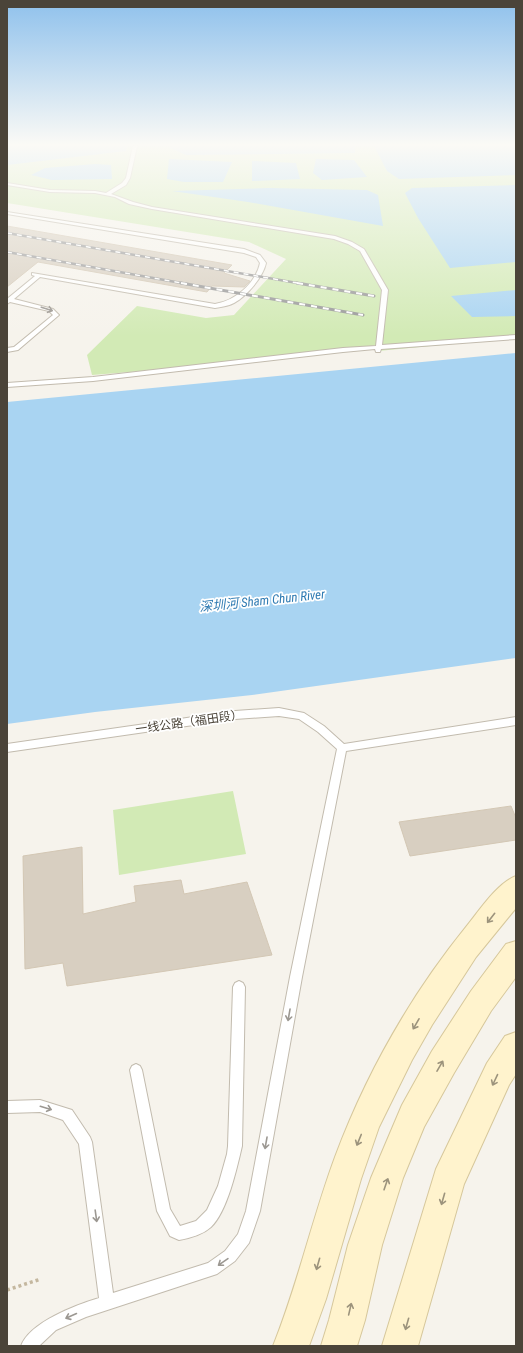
<svg xmlns="http://www.w3.org/2000/svg" width="523" height="1353" viewBox="0 0 523 1353" font-family="'Roboto Condensed','Noto Sans SC',sans-serif">
<rect width="100%" height="100%" fill="#f6f3ec"/>
<!-- green -->
<path fill="#d2eab5" d="M7,146h509v192l-138,13 1,-6 -112,16 -175,14 -5,-20 50,-49 69,12 28,-3 52,-56 -37,-17 -242,-39z
M233,791l13,63 -127,21 -6,-65z"/>
<!-- water -->
<path fill="#a9d4f2" d="M7,146h120l-1,5 -119,14z
M171,146h184v7l-169,2 -16,-7z
M374,146h142v29l-117,4 -12,-8z
M169,159l63,3 -9,20h-39l-17,-3z
M316,159l38,1 13,17 -45,3 -9,-7z
M252,161l44,2 4,16 -48,2z
M95,164l16,1 1,14 -60,1 -21,-5 14,-7z
M516,185v77l-66,6 -32,-50 -13,-25 7,-5z
M269,188l98,2 11,5 5,31 -135,-24 -76,-11z
M516,290v26l-44,1 -21,-21z
M516,353v305l-264,37 -157,17 -88,12v-322z"/>
<!-- building -->
<path fill="#d8cfc1" stroke="#d3c7b4" d="M7,226l225,39 -8,8 26,8 -6,6 -32,-1 -5,6 -169,-30 -31,25z
M511,806l5,12v22l-106,16 -11,-34z
M82,847l1,67 53,-12 -2,-16 47,-6 3,14 63,-12 25,73 -205,31 -4,-23 -38,6 -2,-113z"/>
<g fill="none" stroke-linecap="round" stroke-linejoin="round">
<defs>
<path id="lane" d="M133,146h4l-7,32 -4,7 -15,9 22,8 19,5 183,29 17,6 12,7 24,41 -6,55 134,-10v4l-135,10 -1,3h-4l-1,-3 -32,3 -250,29 -86,6v-4l86,-6 250,-29 33,-2 6,-56 -22,-39 -12,-7 -14,-5 -182,-30 -23,-5 -14,-7 -20,-4 -45,-1 -43,-7v-2l43,7 45,1 11,2 16,-10 4,-5z
M7,212l237,37 16,6 6,8c-3,14 -19,33 -32,40 -6,3 -13,4 -19,5l-175,-31 -26,22 39,10 6,6 -41,35 -11,2v-4l7,-1 39,-32 -4,-4 -39,-9 -3,2v-5l28,-23 -3,-1v-2l183,31c20,-3 41,-21 45,-41l-4,-6 -12,-4 -237,-39z
M279,708l25,5 20,13 20,18 172,-27v8l-170,26 -44,226 -42,234 -11,32 -14,18 -18,13 -131,43 -30,13 -17,16h-18c9,-24 55,-41 78,-48l-20,-154 -16,-24 -23,-8 -33,1v-12l33,-1 32,10 18,27 2,5 21,151 95,-30 17,-12 13,-17 8,-23 44,-234 47,-228 -19,-17 -19,-13 -20,-3 -44,3 -228,33v-8l228,-33z
M239,981l4,2 2,4 -3,159c-5,22 -15,66 -31,81 -9,8 -21,11 -32,13l-9,-4 -13,-25 -27,-141 2,-4 4,-2 4,2 2,4 28,139 10,17 16,-5 11,-11 11,-24 9,-32 1,-8 5,-159 2,-4z"/>
<path id="secondary" d="M516,876v32l-40,49 -44,68 -20,35 -33,67 -18,52 -35,120 -17,47h-36c25,-62 39,-127 62,-189 31,-83 76,-162 131,-230 13,-16 31,-44 50,-51z
M516,941v36l-25,34 -37,62 -30,54 -21,51 -21,67 -17,75 -8,26h-36l8,-26 19,-75 23,-67 31,-73 30,-54 39,-60 35,-47z
M516,1032v42l-7,11 -45,99 -46,162h-36l54,-177 51,-106 18,-27z"/>
</defs>
<!-- lane casing -->
<use href="#lane" stroke="#c2bbae" stroke-width="2"/>
<!-- secondary casing -->
<use href="#secondary" stroke="#d6c79b" stroke-width="2"/>
<!-- path -->
<path stroke="#c4b79f" stroke-width="3.5" stroke-dasharray="3 3" stroke-linecap="butt" d="M7,1290l34,-11"/>
<!-- lane -->
<use href="#lane" fill="#fff" fill-rule="evenodd"/>
<!-- secondary -->
<use href="#secondary" fill="#fff3cd" fill-rule="evenodd"/>
<defs>
<path id="rail-far1" d="M7,233l296,51
M7,252l180,32"/>
<path id="rail" d="M181,283l182,32
M297,283l77,13"/>
</defs>
<!-- rail-far1 casing -->
<use href="#rail-far1" stroke="#9a9a9a" stroke-width="2.5"/>
<!-- rail casing -->
<use href="#rail" stroke="#9a9a9a" stroke-width="3"/>
<!-- rail-far1 -->
<use href="#rail-far1" stroke="#fff" stroke-width="1.5" stroke-dasharray="5" stroke-linecap="butt"/>
<!-- rail -->
<use href="#rail" stroke="#fff" stroke-width="2" stroke-dasharray="6" stroke-linecap="butt"/>
</g>
<!-- one-way arrows -->
<defs><path id="oneway-shaft" d="M-6 0H5M1.5-3L5.5 0L1.5 3" fill="none" stroke-width="1.6" stroke-linecap="round" stroke-linejoin="round"/></defs>
<g stroke="#9c9892">
<use href="#oneway-shaft" transform="translate(47 309) rotate(18)"/>
<use href="#oneway-shaft" transform="translate(289 1015) rotate(100)"/>
<use href="#oneway-shaft" transform="translate(46 1108) rotate(17)"/>
<use href="#oneway-shaft" transform="translate(266 1143) rotate(100)"/>
<use href="#oneway-shaft" transform="translate(96 1216) rotate(82)"/>
<use href="#oneway-shaft" transform="translate(223 1262) rotate(145)"/>
<use href="#oneway-shaft" transform="translate(71 1316) rotate(156)"/>
</g>
<g stroke="#9c937c">
<use href="#oneway-shaft" transform="translate(491 918) rotate(128)"/>
<use href="#oneway-shaft" transform="translate(416 1024) rotate(120)"/>
<use href="#oneway-shaft" transform="translate(440 1066) rotate(-60)"/>
<use href="#oneway-shaft" transform="translate(495 1080) rotate(115)"/>
<use href="#oneway-shaft" transform="translate(359 1140) rotate(112)"/>
<use href="#oneway-shaft" transform="translate(386 1184) rotate(-71)"/>
<use href="#oneway-shaft" transform="translate(443 1199) rotate(106)"/>
<use href="#oneway-shaft" transform="translate(318 1264) rotate(106)"/>
<use href="#oneway-shaft" transform="translate(350 1309) rotate(-77)"/>
<use href="#oneway-shaft" transform="translate(407 1324) rotate(106)"/>
</g>
<!-- sky -->
<linearGradient id="sky" x2="0" y2="1"><stop stop-color="#8fc1ec"/><stop offset="0.43" stop-color="#fbfaf6"/><stop offset="1" stop-color="#fbfaf6" stop-opacity="0"/></linearGradient>
<rect width="523" height="336" fill="url(#sky)"/>
<g text-anchor="middle" stroke-width="3.5" stroke-linejoin="round" paint-order="stroke">
<!-- street labels -->
<g font-size="12" fill="#4b4439" stroke="#fff">
<text transform="translate(189 722) rotate(-8)" y="4">一线公路（福田段）</text>
</g>
<!-- water labels -->
<g font-size="13" font-style="italic" fill="#2e7ab2" stroke="#fff">
<text transform="translate(262 600) rotate(-6)" y="5">深圳河 Sham Chun River</text>
</g>
</g>
<!-- border -->
<rect width="523" height="1353" fill="none" stroke="#4b4439" stroke-width="16"/>
</svg>
